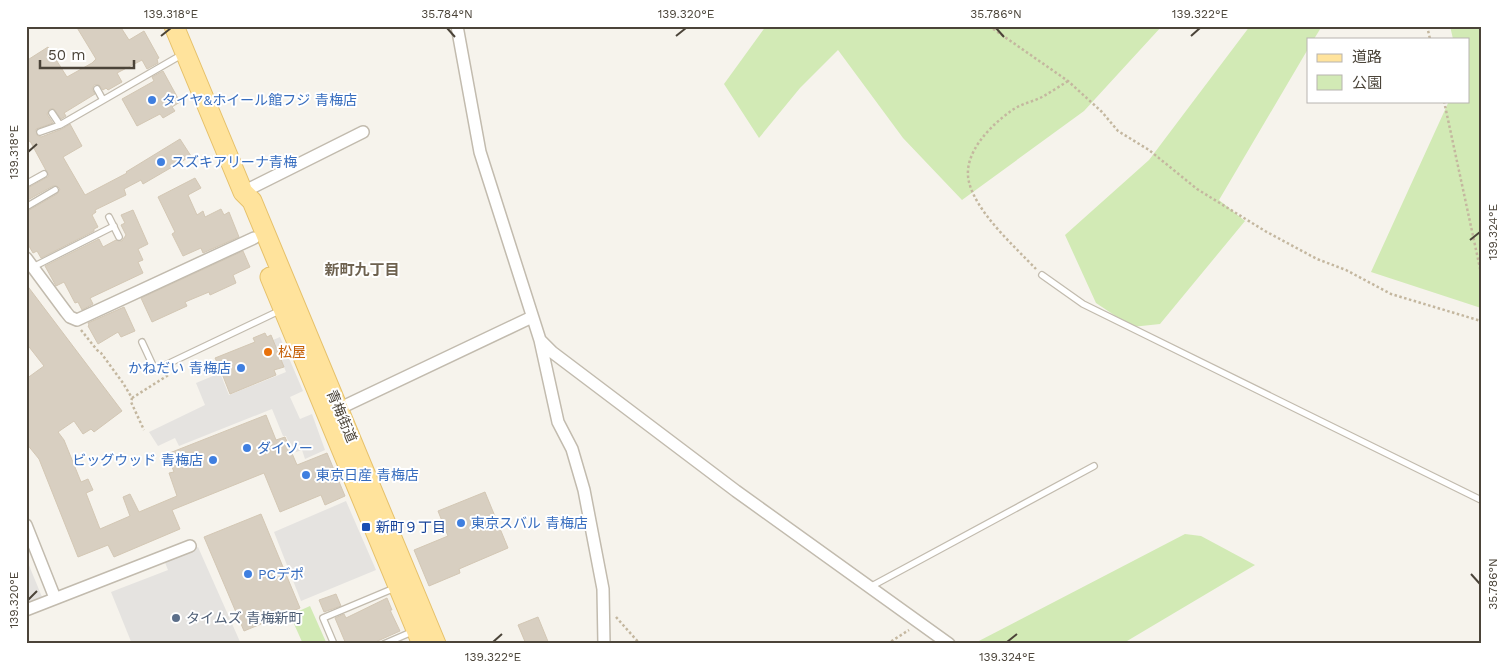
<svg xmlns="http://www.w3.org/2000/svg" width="1507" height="670" viewBox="0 0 1507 670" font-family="'Work Sans','Noto Sans JP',sans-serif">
<rect width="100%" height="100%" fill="#f6f3ec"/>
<!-- green -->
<path fill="#d2eab5" d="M766,26h396l-78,85 -122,89 -59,-62 -65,-88 -38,38 -41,50 -35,-54z
M1250,26h72l-8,13h-6v10l-89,151 26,21 -85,103 -28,3 -36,-24 -31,-68 84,-75z
M1450,26h31v282l-110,-36 78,-171h19v-62h-15z
M1185,534l16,2 54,29 -133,79h-149z
M310,606l16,36 -3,2h-20l-13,-29z"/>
<!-- parking -->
<path fill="#e5e3e0" d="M280,337l23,54 -13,6 10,22 12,-5 13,36 -20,9 -3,-9 -9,3 -7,-17h-3l-11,-27 -93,37 -4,-8 -17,8 -9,-14 56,-27 -9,-22 24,-10 9,22 57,-23 -13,-32z
M346,501l30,69 -75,31 -27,-69z
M198,547l43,97h-109l-21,-52 57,-22 -4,-10z
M26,558l16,39 -16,6z"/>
<!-- building -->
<path fill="#d8cfc1" stroke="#d3c7b4" d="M76,26h44l9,14 15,-9 15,27 -2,1 1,4 -11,6 -5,-9 -25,13 5,9 -14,8 -2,-2 -3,2 -4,-5h-5l-2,4 3,5 -31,19 2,3 -5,3 -7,-10h-4l-3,5 6,9 -17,6 1,6 4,2 21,-8 8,-5 12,22 -19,11 22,38 42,-22 -1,-1 54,-33 11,17 -48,28 -2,-4 -17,9 2,6 -31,15 1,2 -4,3 6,12 -4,2v2l-53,27 -4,-7 -4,2 -7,-12v-29l31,-18 3,-5 -3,-3h-4l-27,15v-12l23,-13 -19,-35 -4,2v-82l22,-14 19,30 25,-14 4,-4z
M163,71l17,31 -8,5 3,4 -12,7 -3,-4 -23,12 -15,-27 32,-18 -2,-4z
M195,178l6,10 -13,7 9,20 6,-4 2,6 16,-8 3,6 5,-3 10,25 -36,16 -2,-5 -18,8 -11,-22 3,-2 -17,-35z
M133,210l15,34 -10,5 5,11 -5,2 5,11 -53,25 3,6 -11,6 -4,-8 -3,1 -11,-21 -8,4 -11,-20 54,-27 4,8 13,-7 6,1 4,-6 -5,-10 4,-2 -4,-8z
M243,251l7,16 -17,8 3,8 -26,12 -1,-3 -24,10 2,4 -35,16 -11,-24z
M26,284l96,127 -28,21 -3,-3 -8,5 -9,-13 -16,11 6,8 17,42 7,-3 5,11 -7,3 14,36 30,-13 -7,-19 7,-3 9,18 38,-16 -8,-23 5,-1 -7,-18 99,-39 10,25 9,-3 12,28 30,-12 18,43 -20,9 -4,-10 -41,17 -16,-39 -92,37 8,19 -66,28 -6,-12 -30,12 -39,-98 -13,-16v-64l18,-13 -18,-23z
M124,307l11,24 -14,6 -3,-5 -20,12 -10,-18 1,-1 -1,-2z
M265,333l2,4 4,-2 13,32 -10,3 2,5 -46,19 -9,-23 -2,1 -4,-9 2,-1 -2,-4 40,-16 -2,-4z
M485,492l23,56 -49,21 1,4 -31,13 -15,-36 34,-14 -10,-25z
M261,514l39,94 -56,23 -40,-94z
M336,594l5,12 -17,6 -5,-12z
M387,598l5,12h-2l10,21 -29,13h-25l-11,-26 9,-4 2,4z
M538,617l11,27h-23l-8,-19z"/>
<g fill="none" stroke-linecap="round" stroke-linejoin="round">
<defs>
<path id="service" d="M97,89l6,11
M52,113l8,12
M40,132l20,-7 123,-71
M26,184l18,-10
M26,207l29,-17
M109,217l10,20
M33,267l81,-41
M1042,275l41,29 398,196
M142,342l13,28 126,-60
M870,587l224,-121
M334,644l-11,-26 74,-31
M384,644l30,-13"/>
<path id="minor" d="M457,26l23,126 60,188 18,82 14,27 12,41 19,99 1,55
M243,192l120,-60
M26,258l40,54 4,5 7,3 177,-82
M540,340l12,12 184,139 213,153
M334,411l198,-94
M26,525l29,73
M26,610l164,-64"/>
<path id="primary" d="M174,26l69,166 9,9 184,443
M270,277l152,367"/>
</defs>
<!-- service casing -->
<use href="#service" stroke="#c2bbae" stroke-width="8"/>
<!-- minor casing -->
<use href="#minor" stroke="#c2bbae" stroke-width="14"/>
<!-- primary casing -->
<use href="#primary" stroke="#e6c16a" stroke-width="21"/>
<!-- path -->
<path stroke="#c4b79f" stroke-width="2.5" stroke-dasharray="2.5 2.5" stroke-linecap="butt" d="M989,26l79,55 34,31 16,19 31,19 48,39 68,42 52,28 29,11 45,24 90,27
M1427,26l3,13
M1444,101l37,172
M1036,269c-21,-22 -60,-57 -67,-87 -7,-28 21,-56 42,-71 9,-7 21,-9 31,-14 9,-5 18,-11 26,-16
M81,330l16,20 4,3 22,30 9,15 -1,4 13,28
M132,398l38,-24
M616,617l24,27
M887,644l22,-14"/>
<!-- service -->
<use href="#service" stroke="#fff" stroke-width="5.5"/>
<!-- minor -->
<use href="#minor" stroke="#fff" stroke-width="11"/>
<!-- primary -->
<use href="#primary" stroke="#ffe39c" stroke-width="19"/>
</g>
<!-- ticks -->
<path fill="none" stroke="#4b4439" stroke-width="2" d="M447,28l8,9M996,28l8,9M161,36l10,-8M676,36l10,-8M1191,36l9,-8M28,152l9,-8M1470,240l10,-8M1471,574l9,10M28,600l9,-9M493,642l9,-8M1007,642l10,-8"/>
<!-- markers -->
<g fill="#3f7fe0" stroke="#fff" stroke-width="2">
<circle cx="152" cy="100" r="5"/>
<circle cx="161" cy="162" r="5"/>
<circle cx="241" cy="368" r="5"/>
<circle cx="247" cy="448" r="5"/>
<circle cx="213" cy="460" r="5"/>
<circle cx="306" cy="475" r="5"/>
<circle cx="461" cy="523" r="5"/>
<circle cx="248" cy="574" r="5"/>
</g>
<circle fill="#e8710a" stroke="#fff" stroke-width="2" cx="268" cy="352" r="5"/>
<rect fill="#1a4fb4" stroke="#fff" stroke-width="2" x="361" y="522" width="10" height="10" rx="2.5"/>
<circle fill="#5c6f8a" stroke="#fff" stroke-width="2" cx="176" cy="618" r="5"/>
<g text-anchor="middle" stroke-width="4" stroke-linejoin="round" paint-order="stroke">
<!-- shop labels -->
<g font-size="14" fill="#366cbe" stroke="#fff" text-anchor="start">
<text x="162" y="105">タイヤ&amp;ホイール館フジ 青梅店</text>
<text x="171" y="167">スズキアリーナ青梅</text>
<text x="231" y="373" text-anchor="end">かねだい 青梅店</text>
<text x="257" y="453">ダイソー</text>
<text x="203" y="465" text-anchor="end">ビッグウッド 青梅店</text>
<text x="316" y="480">東京日産 青梅店</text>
<text x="471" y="528">東京スバル 青梅店</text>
<text x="258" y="579">PCデポ</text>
</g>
<!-- food labels -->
<g font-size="14" fill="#c56008" stroke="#fff" text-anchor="start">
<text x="278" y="357">松屋</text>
</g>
<!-- street labels -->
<g font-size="14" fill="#4b4439" stroke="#fff">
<text transform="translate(342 416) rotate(67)" y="5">青梅街道</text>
</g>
<!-- transit labels -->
<g font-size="14" fill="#164399" stroke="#fff" text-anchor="start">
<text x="376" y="532">新町９丁目</text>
</g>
<!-- service labels -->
<g font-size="14" fill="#4e5e75" stroke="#fff" text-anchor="start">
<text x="186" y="623">タイムズ 青梅新町</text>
</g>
<!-- neighbourhood labels -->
<g font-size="15" font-weight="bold" fill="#6e6250" stroke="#fff">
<text x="362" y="275">新町九丁目</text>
</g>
</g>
<!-- border -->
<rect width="1507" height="670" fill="none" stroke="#ffffff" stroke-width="55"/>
<!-- legend -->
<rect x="1307" y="38" width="162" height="65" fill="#ffffff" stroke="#b7b4b0"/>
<rect x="1317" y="54" width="25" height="8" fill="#ffe39c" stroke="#b7b4b0"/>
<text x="1352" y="62" font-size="15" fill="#4b4439">道路</text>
<rect x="1317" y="75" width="25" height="15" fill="#d2eab5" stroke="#b7b4b0"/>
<text x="1352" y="88" font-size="15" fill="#4b4439">公園</text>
<!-- scale -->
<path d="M40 60v8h94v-8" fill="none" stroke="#4b4439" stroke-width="2.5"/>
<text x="48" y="60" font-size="15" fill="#4b4439" stroke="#ffffff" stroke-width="4" paint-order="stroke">50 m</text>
<rect x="28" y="28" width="1452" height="614" fill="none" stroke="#4b4439" stroke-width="2"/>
<g font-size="12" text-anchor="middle" fill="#4b4439">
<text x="171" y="18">139.318°E</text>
<text x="447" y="18">35.784°N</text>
<text x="686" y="18">139.320°E</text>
<text x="996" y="18">35.786°N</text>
<text x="1200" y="18">139.322°E</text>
<text transform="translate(14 152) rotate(-90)" y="4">139.318°E</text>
<text transform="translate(1493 232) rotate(-90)" y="4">139.324°E</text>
<text transform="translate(1493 584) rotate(-90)" y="4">35.786°N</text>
<text transform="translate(14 600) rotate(-90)" y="4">139.320°E</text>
<text x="493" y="661">139.322°E</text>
<text x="1007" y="661">139.324°E</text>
</g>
</svg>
